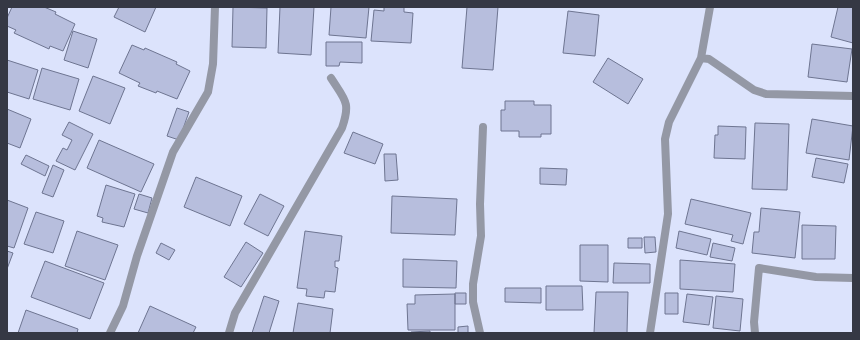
<svg xmlns="http://www.w3.org/2000/svg" width="860" height="340" viewBox="0 0 860 340" font-family="Ubuntu,sans-serif">
<rect width="100%" height="100%" fill="#dce3fc"/>
<!-- building -->
<path fill="#b7bedd" stroke="#6e7591" d="M12,7h32l12,5 -1,2 20,10 -12,27 -13,-5 -1,3 -35,-16 2,-3 -9,-4v-8z
M119,7h37l-11,25 -31,-15z
M233,7l34,1 -1,40 -34,-1z
M280,7h34l-3,48 -33,-2z
M331,7h38l-3,31 -37,-3z
M384,7h20v5l9,1 -2,30 -40,-2 3,-31 10,1z
M467,7h31l-5,63 -31,-2z
M838,7h15v36l-22,-6z
M568,11l31,4 -4,41 -32,-3z
M73,31l24,8 -9,29 -24,-8z
M326,42h36v21l-22,-1 -1,4h-13z
M812,44l40,5 -5,33 -39,-5z
M132,45l12,5 1,-2 32,14 -1,2 14,7 -13,28 -20,-8 -1,2 -18,-7 2,-3 -21,-10z
M608,58l35,21 -15,25 -35,-22z
M7,60l31,10 -9,29 -22,-7z
M42,68l37,11 -9,31 -37,-11z
M93,76l32,12 -15,36 -31,-13z
M505,101h29v4h17v29h-10v3h-22v-6h-18v-21h4z
M177,108l12,4 -10,28 -12,-4z
M7,109l24,10 -11,29 -13,-5z
M812,119l41,7 -4,34 -43,-7z
M69,122l24,12 -18,36 -19,-9 7,-13 4,2 5,-10 -10,-5z
M755,123l34,1 -2,66 -35,-1z
M718,126l28,1 -1,32 -31,-1 1,-23h3z
M353,132l30,12 -8,20 -31,-11z
M99,140l55,24 -13,28 -54,-24z
M384,154h12l2,26 -13,1z
M26,155l23,11 -4,10 -24,-12z
M816,158l32,6 -4,19 -32,-6z
M53,165l11,5 -11,27 -11,-4z
M540,168l27,1 -1,16 -26,-1z
M196,177l46,19 -12,30 -46,-19z
M106,185l29,9 -11,33 -22,-5 1,-4 -6,-2z
M139,194l13,4 -4,15 -14,-4z
M260,194l24,12 -16,30 -24,-12z
M392,196l65,3 -2,36 -64,-2z
M691,199l60,14 -8,31 -12,-3 2,-6 -48,-11z
M7,200l21,8 -14,40 -7,-2z
M761,208l39,4 -5,46 -43,-5 2,-21h5z
M36,212l28,9 -11,32 -29,-9z
M802,225l34,1 -1,33h-33z
M77,231l41,14 -13,35 -40,-14z
M305,231l37,5 -3,25h-4v6l3,1 -3,24 -10,-1 -1,7 -18,-2 1,-7 -10,-1z
M679,231l32,8 -4,16 -31,-7z
M644,237h11l1,15 -11,1z
M628,238h14v10h-14z
M246,242l17,11 -22,34 -17,-10z
M161,243l14,7 -6,10 -13,-7z
M713,243l22,5 -3,13 -22,-4z
M580,245h28v37l-28,-1z
M7,251l6,2 -6,16z
M403,259l54,2 -1,27 -53,-1z
M680,260l55,4 -2,28 -53,-3z
M45,261l59,22 -14,36 -59,-22z
M614,263l36,1v19h-37z
M546,286h36l1,24h-37z
M505,288h36v15l-36,-1z
M596,292h32l-1,41h-33z
M455,293h11v11h-11z
M665,293h13v21h-13z
M455,294v36h-47l-1,-26h8v-9z
M687,294l26,3 -4,28 -26,-3z
M264,296l15,5 -10,32h-17z
M716,296l27,3 -3,32 -27,-3z
M298,303l35,6 -3,24h-37z
M150,306l46,21 -3,6h-55z
M26,310l52,19 -1,4h-59z
M468,326v7h-10v-6z
M430,331v2h-19v-1z"/>
<g fill="none" stroke-linecap="round" stroke-linejoin="round">
<!-- minor -->
<path stroke="#9498a5" stroke-width="8" d="M701,58l8,1 45,31 12,4 87,2
M110,333l13,-27 14,-50 36,-104 35,-60 5,-28 2,-57
M229,333l6,-20 107,-185c9,-26 3,-28 -11,-50
M480,333l-7,-31v-18l8,-48 -1,-32 3,-77
M650,333l18,-119 -3,-75 4,-17 32,-64 9,-51
M755,333l-1,-11 5,-54 57,9 37,1"/>
</g>
<!-- border -->
<rect width="860" height="340" fill="none" stroke="#353844" stroke-width="16"/>
</svg>
